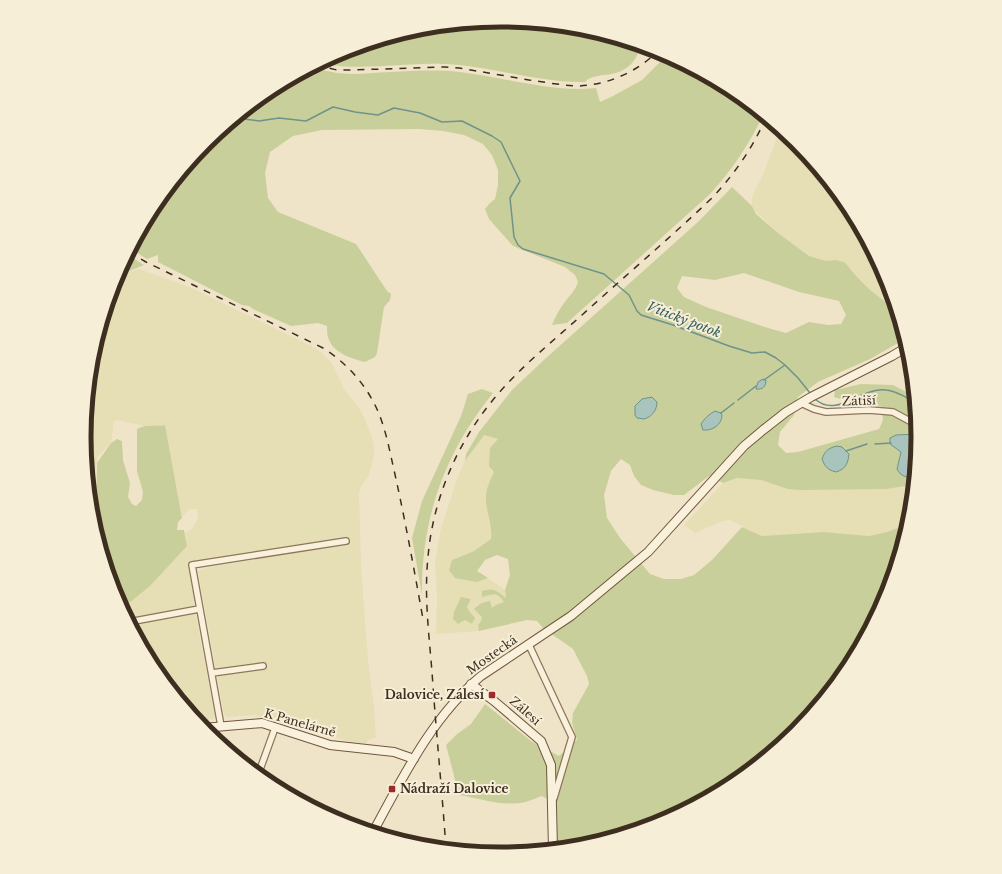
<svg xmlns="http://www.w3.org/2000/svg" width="1002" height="874" viewBox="0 0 1002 874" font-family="'Libre Baskerville',serif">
<rect width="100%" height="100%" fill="#f0e4c8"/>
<!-- farmland -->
<path fill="#e6deb5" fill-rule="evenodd" d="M780,129l16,13 52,64 38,72 4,12 -1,3 2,2 5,13 -20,-12 -14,-13 -18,-20 -9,-3 -9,1 -17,-5 -31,-23 -24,-23 -2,-4v-9l12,-25z
M139,269l53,19 115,56 14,8 10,10 13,27 15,19 6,11 7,19 2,11 -1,11 -5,17 -7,10 -2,7 2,71 7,96 6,47 2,30 -6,1 -5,5 -14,-2 -33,-9 -15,-6 -39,-10 -11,-2 -26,2 -3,-3 -26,-143 11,-4 140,-23v-7l-161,26 8,38h-3l1,4 21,112 -3,2 -15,2 -43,-53 -32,-59 28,-23 37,-40 -2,-13 7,-4 5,-9 1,-5 -1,-6h-5l-4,1 -6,7 -17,-92 -17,2 -30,-7 -4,1 -3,22 -14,14 -1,15 6,78 -10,-32 -8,-81 8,-82 25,-80 5,-1z
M484,435l14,4 -4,33 -8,23 2,22 4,17 -1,5 -17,12 -22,9 25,22 11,-4 17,12 1,9 -16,-10 -3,7 4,-3 9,3 4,6 -8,3 -4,3 -14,-4 -4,5 8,7 -1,5 -3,4 1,6 -43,3 1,-34 -2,-37 6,-35 17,-52 7,-15zM461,597l10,2 -4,8 2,4 6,7 -3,6 -7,-4z
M737,478l24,2 10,2 116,7 18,-3 9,-6 -4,39 -2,5 -21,8 -18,4 -45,-4 -62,4 -32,-16 -8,1 -27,12 -11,-8 39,-42z"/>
<!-- green -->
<path fill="#c9cf9b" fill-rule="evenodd" d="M501,20l82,8 57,17c-2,16 -14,27 -29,29 -9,2 -20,1 -26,8 -47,1 -93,-16 -140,-18 -41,-2 -84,8 -125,-1l22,-11 78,-24z
M667,55l66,35 30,25c-14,30 -31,55 -53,79l-143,129 -15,2c3,-8 7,-15 12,-22 6,-8 11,-12 14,-21l-3,-7 -10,-8 -52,-21 -24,-27 -4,-10 5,-6 5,-4 3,-14v-15l-6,-15 -9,-11 -19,-9 -21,-4 -24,-2 -97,1 -29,6 -23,16 -5,21 3,25 10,14 78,32 31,47 4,3 -1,6 -6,7 -7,46 -2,4 -10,5c-12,-3 -29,-8 -35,-20 -3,-5 -3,-11 -3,-16l-9,-3 -27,3 -38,-17 -4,-3 -7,-1 -84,-43v-7l-11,4 -16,-10 23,-44 52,-63 64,-52 41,-22 26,5 14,1c35,-1 75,-6 109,-2 43,5 94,21 136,16l4,14 13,-6 29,-16z
M732,187l20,19 4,8 22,19 31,23 17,5 9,-1 9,2 3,3c14,18 29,32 49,43l9,31 -35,20 -52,23 -20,15 -4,18 -14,17 -2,13 8,8 12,-1 81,-23 4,-9 -1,-13 -18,-6h-16l-14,-4 1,-7 26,-6 32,1 21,11 4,38 -22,1 -4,11 7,3 2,3 -4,17 12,8h2l2,4 -8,5 -18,3 -87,1 -12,-1 -27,-9 -24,-2 -14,5 -14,-7 -25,19h-10l-21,-5 -12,-5 -7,-9 -4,-11 -9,-6 -10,12 -7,24 3,23 13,20 30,36 14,5h17l13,-4 18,-15 30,-33 20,9 62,-4 45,4 18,-4 21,-8 -22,73 -38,72 -52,63 -64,52 -72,38 -78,24 -26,3 -1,-47 -14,-6c-29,15 -52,4 -82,-1l-13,-50 11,-11 14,-10 14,-20 46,37 28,15 18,-16 -5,-17 1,-10 16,-29 -2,-8 -14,-27 -30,-21 -6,-7 -10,-1 -48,11 -1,-6 3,-4 1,-4 -8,-8c5,-5 9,-7 16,-8l2,7 4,-3 8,-3c-8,-11 -10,-8 -22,-5v-6c13,-4 15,0 24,7l-1,-8 5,-15 -2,-16 -11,-4 -12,5 -8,11 11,7 -11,4 -22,-4 -6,-8 3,-10 22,-9 17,-12c2,-13 -6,-29 -5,-43 0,-8 5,-17 8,-24l-5,-6 1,-18 8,-9 -14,-4 -19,26 1,-7 13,-22 33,-42 33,-31 154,-138zM744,273l55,19 40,9 7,14 -5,9 -13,1 -19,-3 -23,11 -18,-5 -62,-21 -22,-10 -7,-9 5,-12 33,4z
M128,255l16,10 -22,9 -5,1z
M482,389l11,4c-48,59 -72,125 -71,202l-10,-57 10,-37 39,-85 7,-22z
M165,425l17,93 -4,4 -1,8h7l3,16 -37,40 -28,23 -6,-13 -14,-46 -3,-39h-4l-2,-14 3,-7 1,-1v-26l14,-20 6,-4 5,2 1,19 7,23 -2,14 4,7 4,2 6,-6 1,-8 -6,-21v-42c8,-5 19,-2 28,-4z
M461,597l10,2 -4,8 2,4 6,7 -3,6 -7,-4 -7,4 -5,-5 1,-7z"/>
<!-- water -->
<path fill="#a9c4bc" stroke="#6f938a" d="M763,379l3,1c0,6 -3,10 -10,9l2,-7z
M652,397l5,5c0,8 -5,15 -13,17l-7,-1 -2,-3v-9l7,-7z
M715,411l6,2 1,2c0,10 -10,16 -19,15l-2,-6c3,-5 8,-10 14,-13z
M918,434l-4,40c-6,5 -13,3 -17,-5l4,-17 -11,-8v-6l6,-3z
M837,446l5,1 7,7c-1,9 -3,15 -13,18 -8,-2 -11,-5 -14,-13 3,-8 6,-11 15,-13z"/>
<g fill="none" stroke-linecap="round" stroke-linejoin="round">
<!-- stream -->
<path stroke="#6f938a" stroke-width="1.5" d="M236,118l23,3 20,-3 27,3 27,-14 22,5 23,3 16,-7 26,5 22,9 20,-1 30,15 9,6 19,39 -10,17 4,39 4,8 5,4 81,25 25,21 8,16 4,4 32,10 56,21 23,7 13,-1 11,6 9,7 13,13 12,15
M764,380l21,-15
M815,399c22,20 46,-12 71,-9 11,1 19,7 29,12
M738,400l18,-14
M721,413l13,-10
M875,444l16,-1
M846,451l21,-7"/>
<defs>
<path id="street" d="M801,403l13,6 12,3 43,-2 24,2 24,13
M129,622l70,-13
M529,645l43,92 -18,61
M212,673l51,-7
M221,726l-29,-161 154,-24
M258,775l17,-47"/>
<path id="secondary" d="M471,684l23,17 47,40 10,24 2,84
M203,728l59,-5 68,22 64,7 20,7
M373,832c30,-55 59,-115 108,-156l90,-60 77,-64 96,-106 19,-16 23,-18 25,-15 81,-41 15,-9"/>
</defs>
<!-- street casing -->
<use href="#street" stroke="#8d765c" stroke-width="8"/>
<!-- secondary casing -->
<use href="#secondary" stroke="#6f573f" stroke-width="10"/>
<!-- street -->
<use href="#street" stroke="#faf1dc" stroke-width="5.5"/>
<!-- secondary -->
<use href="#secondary" stroke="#faf1dc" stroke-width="8"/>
<!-- rail -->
<path stroke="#3d2e20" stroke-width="1.5" stroke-dasharray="7 7" stroke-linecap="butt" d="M316,65l21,5h14l94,-3 14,1c24,4 47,8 70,12 15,2 31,5 46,6 30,0 61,-13 83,-35
M129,252l17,10 177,86c22,14 40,33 52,57 10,20 14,43 19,65 11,49 20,99 29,149
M446,849c-4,-59 -10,-118 -14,-177 -3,-38 -8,-76 -4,-115 5,-59 30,-117 70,-163 25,-29 55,-53 84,-79 43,-39 88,-77 131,-118 22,-24 40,-49 53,-80"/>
</g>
<!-- markers -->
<g fill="#9e2a2b" stroke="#f7eed8" stroke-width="1.5">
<rect x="488" y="691" width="8" height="8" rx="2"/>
<rect x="388" y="785" width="8" height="8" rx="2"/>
</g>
<g text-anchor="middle" stroke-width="4" stroke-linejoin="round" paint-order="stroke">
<!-- street labels -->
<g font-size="12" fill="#3d2e20" stroke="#f7eed8">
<text transform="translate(859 401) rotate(-2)" y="4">Zátiší</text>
<text transform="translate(492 655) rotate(-35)" y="4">Mostecká</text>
<text transform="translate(525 711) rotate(41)" y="4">Zálesí</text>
<text transform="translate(300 723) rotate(16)" y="4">K Panelárně</text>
</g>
<!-- poi labels -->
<g font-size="12" font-weight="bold" fill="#3d2e20" stroke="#f7eed8" text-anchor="end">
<text x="484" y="699">Dalovice, Zálesí</text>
<text x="400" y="793" text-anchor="start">Nádraží Dalovice</text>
</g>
<!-- water labels -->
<g font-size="13" font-style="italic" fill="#2f5d5a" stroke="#f7eed8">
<text transform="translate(684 319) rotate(21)" y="5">Vitický potok</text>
</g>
</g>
<!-- crop -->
<path d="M0 0H1002V874H0ZM91 437a410 410 0 1 1 820 0a410 410 0 1 1-820 0Z" fill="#f7eed8" fill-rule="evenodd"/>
<path fill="none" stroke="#3d2e20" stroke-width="5" d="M91 437a410 410 0 1 1 820 0a410 410 0 1 1-820 0Z"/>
</svg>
